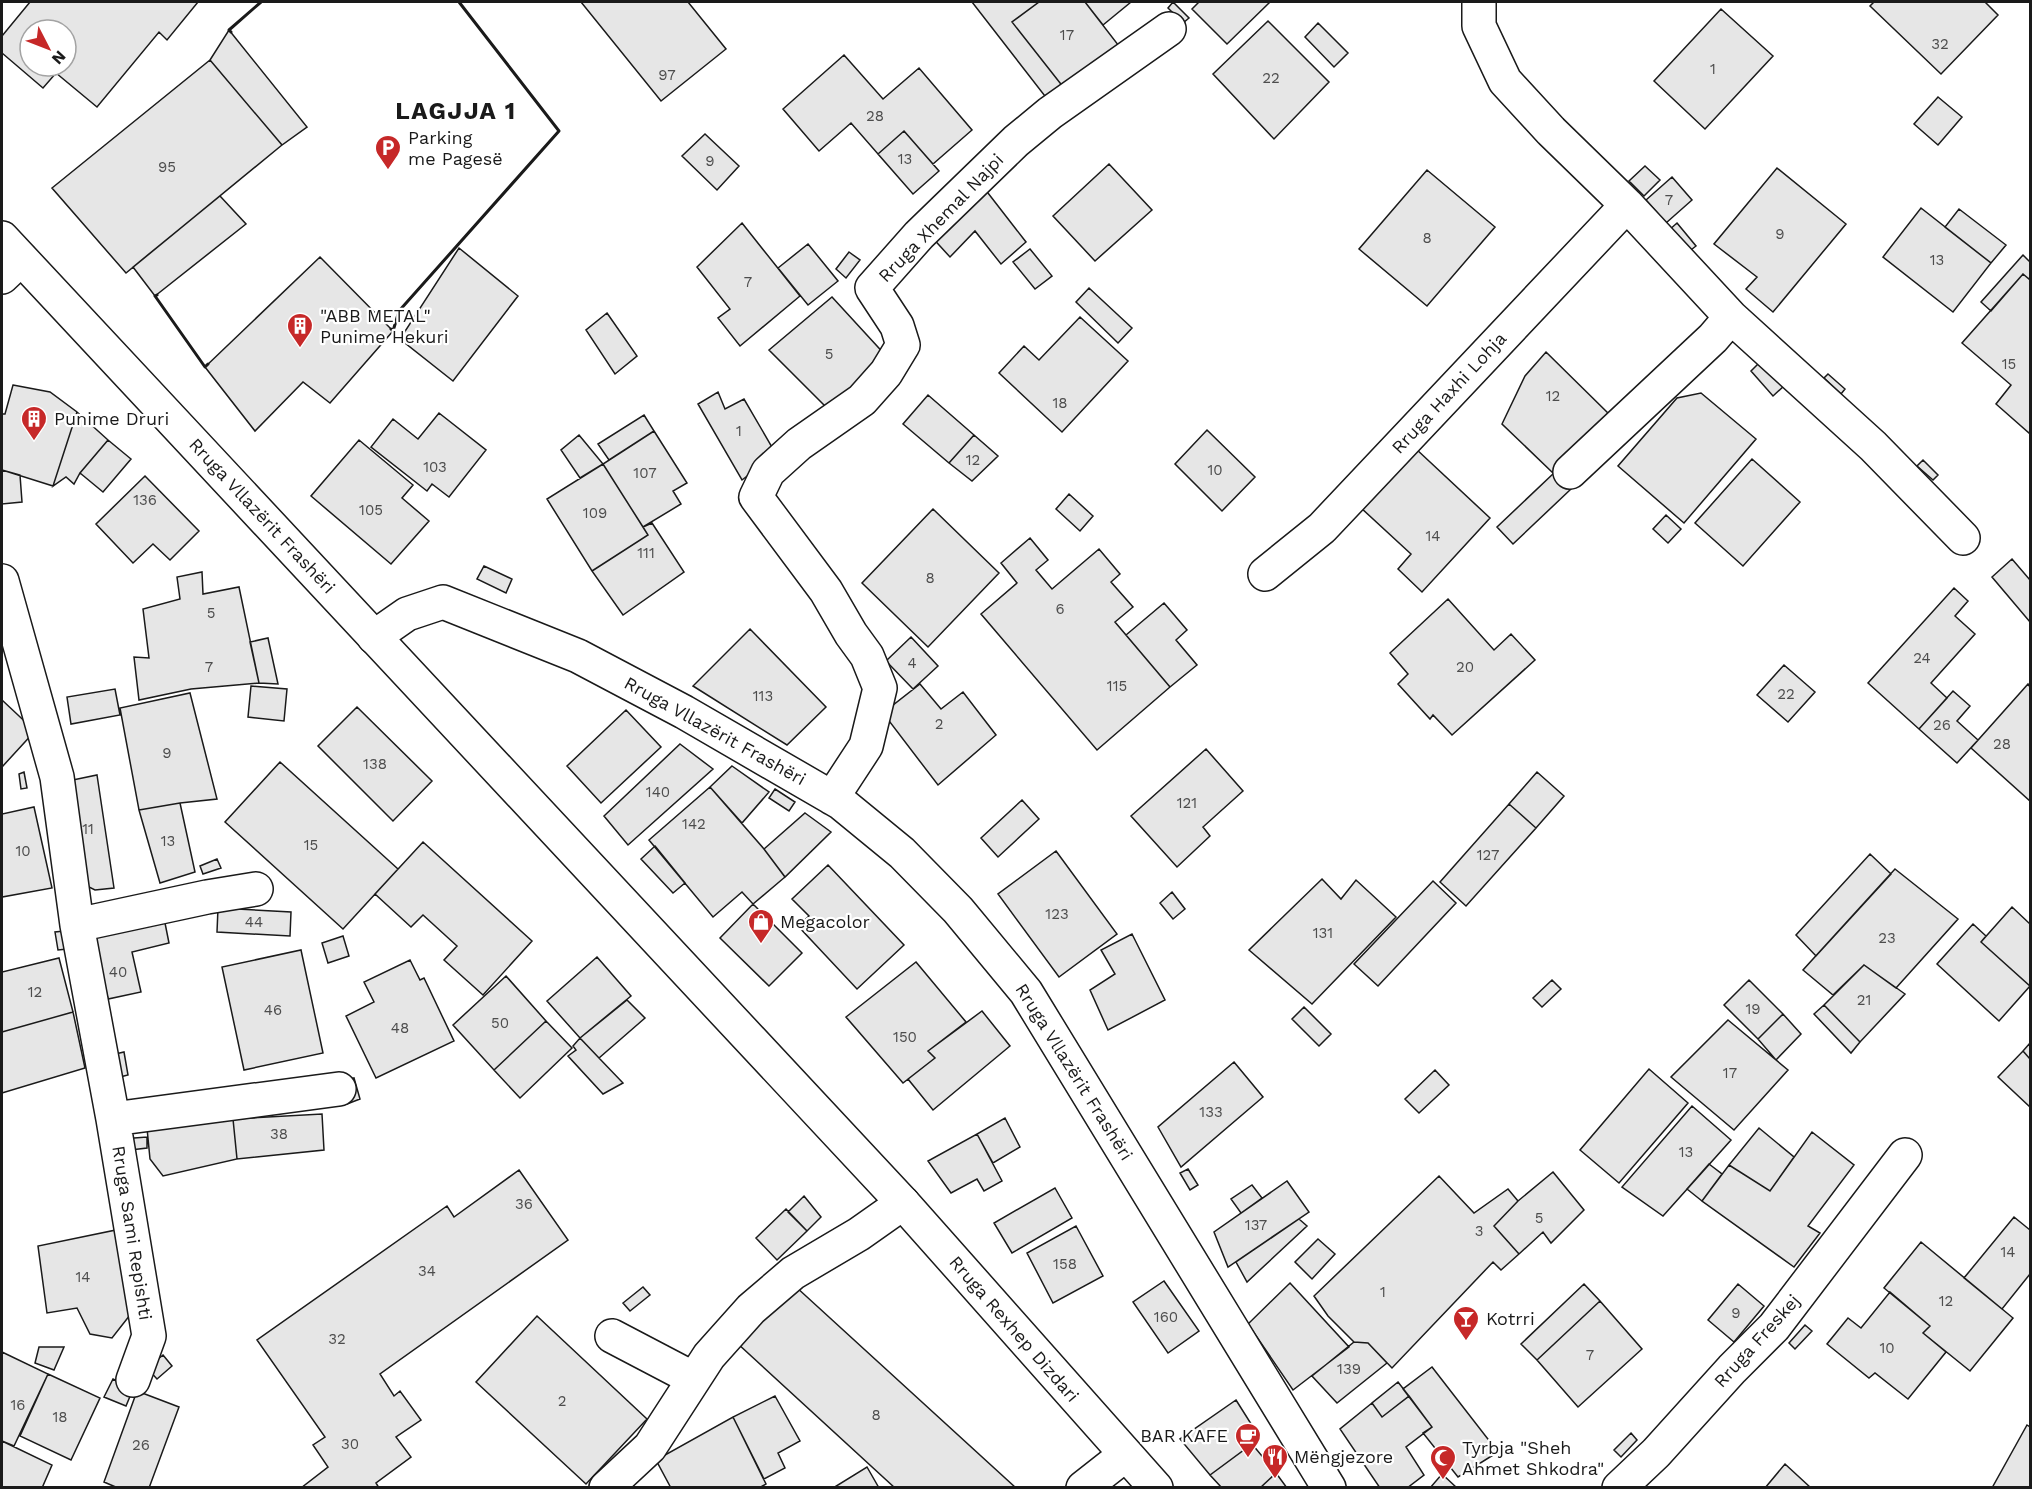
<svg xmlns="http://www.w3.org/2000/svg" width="2032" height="1489" viewBox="0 0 2032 1489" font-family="'Work Sans',sans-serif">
<rect width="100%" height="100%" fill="#fff"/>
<!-- building -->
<path fill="#e6e6e6" stroke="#1a1a1a" stroke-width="1.5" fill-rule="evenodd" d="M30,2h168l-31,38 -8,-8 -62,75 -41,-34 -13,15 -41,-35v-17zM30,30h36v36h-36z
M581,2h107l38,47 -65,52z
M972,2h67l-27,20 52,66 -16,12z
M1039,2h46l34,44 -55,42 -52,-66z
M1085,2h46l-28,23z
M1173,2l16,16 -6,5 -15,-15z
M1199,2h71l-43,42 -35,-35z
M1874,2h111l13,13 -57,59 -71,-68z
M1721,9l52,47 -68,73 -51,-48z
M1268,21l61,61 -55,57 -61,-65z
M1318,23l30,30 -14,14 -29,-30z
M229,30l78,97 -25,18 -72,-85z
M844,55l39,44 36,-31 53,62 -39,34 -29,-33 -26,23 -27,-31 -32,28 -36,-42z
M210,60l72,85 -156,128 -74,-85z
M1938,97l24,20 -24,28 -24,-21z
M904,131l35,40 -26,23 -35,-40z
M705,134l34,32 -22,24 -35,-34z
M1109,164l43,46 -57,51 -42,-45z
M1645,166l15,14 -16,16 -15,-15z
M1777,168l69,56 -73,88 -27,-23 11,-12 -43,-33z
M1427,170l68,57 -68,79 -68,-57z
M1672,177l20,23 -26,23 -20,-23z
M981,184l45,58 -25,22 -26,-33 -25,26 -21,-23z
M220,196l26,28 -91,72 -22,-29z
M1921,208l70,55 -38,49 -70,-55z
M1959,209l47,36 -15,18 -46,-36z
M742,223l58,73 -60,50 -22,-28 12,-9 -33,-42z
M1677,223l19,23 -9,7 -19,-22z
M808,244l30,37 -30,24 -30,-37z
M459,248l59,48 -65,85 -53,-42z
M1030,249l22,27 -17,13 -22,-27z
M849,252l11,8 -14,18 -10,-9z
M2023,255l7,7v15l-1,2 -6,-5 -32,37 -10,-9z
M320,257l73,74 -63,72 -27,-21 -48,49 -50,-64z
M2023,274l7,6v151l-1,2 -33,-29 15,-19 -49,-42z
M1089,288l43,40 -14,15 -42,-41z
M832,297l56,61 -59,52 -60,-60z
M607,313l30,43 -22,18 -29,-44z
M1080,317l48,44 -66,71 -63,-59 25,-27 15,14z
M1546,352l66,65 -59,56 -51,-49 23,-48z
M1762,360l23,25 -12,11 -22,-25z
M1828,374l17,15 -4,5 -17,-16z
M13,385l37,7 27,20 -24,74 -51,-16v-56h3z
M718,392l7,17 19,-10 32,55 -34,26 -44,-76z
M1701,393l55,46 -72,84 -66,-57 59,-68z
M928,395l46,40 -25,28 -46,-39z
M77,412l31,28 -28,33 -6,11 -8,-7 -13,9z
M439,413l47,37 -37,47 -17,-13 -5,7 -56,-44 22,-28 25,20z
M644,415l10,16 -45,29 -11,-16z
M1207,430l48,47 -33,34 -47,-47z
M654,431l33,52 -14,8 8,13 -38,23 -40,-63z
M579,435l24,29 -23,14 -19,-28z
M974,435l24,21 -26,25 -23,-18z
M108,440l23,19 -28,33 -23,-19z
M359,440l54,45 -11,13 27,23 -38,43 -80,-68z
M1415,448l75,70 -68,74 -24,-23 13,-15 -51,-47z
M1752,459l48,43 -57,64 -48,-43z
M1923,460l15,15 -5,5 -16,-14z
M603,464l45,71 -56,36 -45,-72z
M2,470l18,5 2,27 -20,2z
M1555,472l16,17 -58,55 -16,-17z
M145,476l54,55 -29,29 -17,-16 -20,19 -37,-39z
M1069,494l24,22 -13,15 -24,-22z
M933,509l66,64 -71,74 -66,-64z
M1666,515l15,14 -13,14 -15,-14z
M652,523l32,49 -61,43 -31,-44 56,-36 -5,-8z
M1030,538l18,22 -12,10 16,19 47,-40 21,25 -9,8 22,25 -18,15 55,65 -73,63 -116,-136 36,-31 -16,-20z
M2012,559l18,21v42l-38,-45z
M484,566l28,13 -6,14 -29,-14z
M202,572l1,22 36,-7 20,96 -68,6 -52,11 -5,-43 15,1 -6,-49 37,-10 -3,-22z
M1954,588l14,13 -13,15 20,18 -44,49 16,15 -28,31 -51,-46z
M1448,599l46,51 17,-16 24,26 -83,75 -19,-20 -3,4 -32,-35 10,-10 -18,-21z
M1164,603l23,27 -11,10 21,25 -27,22 -44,-52z
M750,629l76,78 -39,38 -94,-59z
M911,637l27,29 -25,23 -27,-28z
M268,638l10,46 -19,-1 -9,-41z
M1784,665l31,27 -27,30 -31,-27z
M920,684l21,25 22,-17 33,43 -58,50 -55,-72z
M2028,684l2,3v114l-59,-53z
M251,686l36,3 -3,32 -36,-4z
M115,689l5,26 -49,9 -4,-27z
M1953,691l17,15 -13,15 21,19 -21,23 -38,-34z
M190,693l27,106 -37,4 -41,7 -19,-102z
M2,700l33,31 -33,36z
M357,707l75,74 -39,40 -75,-75z
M626,710l35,37 -60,56 -34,-37z
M680,744l33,25 -85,76 -24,-29z
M1206,749l37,42 -40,36 7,9 -33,31 -46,-51z
M280,762l118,107 -55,60 -118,-107z
M732,766l37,26 -27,31 -32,-36z
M24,772l3,16 -6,1 -2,-15z
M1537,772l27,24 -28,32 -27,-24z
M97,775l17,113 -19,2 -12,-6 -20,-102z
M710,787l54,62 21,28 -32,27 -11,-12 -29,25 -64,-77z
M775,789l20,13 -6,9 -20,-13z
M1022,800l17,19 -41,38 -17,-19z
M180,803l15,69 -35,11 -21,-73z
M1509,804l27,24 -70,78 -26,-24z
M34,807l18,81 -50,9v-83z
M805,813l26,19 -46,45 -21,-28z
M423,842l109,99 -49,54 -39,-35 13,-14 -34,-31 -12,12 -36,-33z
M655,846l30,37 -12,10 -32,-34z
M1056,851l61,83 -58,43 -61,-83z
M1870,854l21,20 -75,82 -20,-21z
M217,859l4,9 -18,6 -3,-8z
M828,865l76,80 -47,44 -59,-63 11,-10 -17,-17z
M1895,869l63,50 -62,69 -32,-23 -31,30 -30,-25z
M1322,879l19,20 15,-19 40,37 -84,87 -63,-54z
M1433,881l23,22 -78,83 -24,-22z
M1172,892l13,17 -12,10 -13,-16z
M753,904l49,49 -33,33 -49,-48z
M2012,907l18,17v62l-49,-44z
M218,908l73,4 -1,24 -73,-4z
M164,918l5,25 -37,9 9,40 -33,7 -15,-65z
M1973,924l13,12 -5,6 49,44 -31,35 -62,-57z
M64,931l3,18 -9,1 -3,-18z
M1132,934l33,66 -57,30 -18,-40 25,-16 -14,-24z
M343,936l6,20 -21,7 -6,-20z
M301,950l22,103 -79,17 -22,-103z
M597,957l34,39 -51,42 -33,-37z
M59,958l14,54 -71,20v-60z
M410,960l10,20 4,-2 30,63 -78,37 -30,-62 28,-14 -10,-20z
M916,962l50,60 -38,29 7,7 -32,25 -57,-66z
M1864,965l41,29 -45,48 -36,-37z
M506,976l40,45 -52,49 -41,-45z
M1552,980l9,9 -19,18 -9,-9z
M1749,980l34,34 -25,25 -34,-34z
M627,1000l18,18 -46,40 -19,-20z
M1824,1005l36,37 -9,11 -37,-39z
M1304,1007l27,27 -12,12 -27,-27z
M982,1011l28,35 -77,64 -25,-31 27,-21 -7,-7z
M73,1012l12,56 -83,25v-61z
M1783,1014l18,20 -25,26 -18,-21z
M1728,1020l60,50 -54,60 -63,-53z
M546,1021l26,27 -52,50 -26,-28z
M580,1038l19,20 24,25 -20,11 -35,-38 8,-6 -3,-4z
M2030,1043v16l-7,-8z
M2023,1051l7,8v48l-32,-30z
M124,1052l4,23 -12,3 -5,-23z
M1234,1062l29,35 -82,70 -23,-40z
M1649,1069l39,34 -69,80 -39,-33z
M1435,1070l14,15 -30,28 -14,-14z
M354,1078l6,21 -13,5 -7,-23z
M1692,1106l39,34 -68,76 -41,-29z
M322,1114l2,36 -87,9 -4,-40z
M1005,1118l15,29 -27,16 -16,-29z
M233,1119l4,40 -74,17 -13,-17 -3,-31z
M1759,1128l35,29 -24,34 -41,-26z
M1812,1132l42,33 -46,61 12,7 -26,34 -92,-66 27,-36 41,26z
M977,1134l25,47 -18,10 -7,-12 -26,14 -23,-32z
M147,1137v11l-25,3 -1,-12z
M1709,1164l13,10 -20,27 -15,-12z
M1188,1169l10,16 -8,5 -10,-17z
M519,1170l49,70 -188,134 14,22 6,-5 21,29 -25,17 15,20 -35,26 3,5h-78l27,-21 -15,-22 12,-8 -68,-97 190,-134 7,11z
M1553,1172l31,38 -33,33 -8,-11 -24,22 -25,-28 24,-25z
M1439,1176l35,37 34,-24 10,12 -24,25 25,28 -18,16 -8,-8 -101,106 -24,-25 -14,-1 -26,-26 -14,-20z
M1287,1181l22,31 -81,55 -14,-35z
M1252,1185l10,13 -21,15 -10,-14z
M1055,1188l17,30 -60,35 -18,-30z
M804,1196l17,21 -14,14 -19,-19z
M786,1209l21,22 -30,29 -21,-22z
M2014,1217l16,13v44l-28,35 -38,-31z
M1299,1219l8,7 -60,56 -11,-20z
M1076,1226l27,50 -50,27 -26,-50z
M116,1230l14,85 -18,23 -22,-4 -13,-26 -30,5 -9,-67z
M1318,1239l17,15 -23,25 -17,-17z
M1921,1242l92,76 -43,53 -47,-38 7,-7 -46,-38z
M1164,1281l35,50 -31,22 -35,-51z
M1290,1283l59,64 -56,43 -45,-66z
M1584,1284l16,17 -63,59 -16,-16z
M1738,1284l26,22 -30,36 -26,-22z
M795,1286l221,202h-121l-158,-145z
M643,1287l7,8 -20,16 -7,-8z
M1890,1292l40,34 -7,7 23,19 -38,47 -33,-26 -6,5 -42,-34 21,-26 13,10z
M1600,1301l42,48 -64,58 -41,-47z
M537,1316l110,103 -61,65 -110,-102z
M1805,1325l7,6 -17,18 -6,-6z
M1354,1342l14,1 19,20 -50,40 -25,-27z
M39,1347h25l-10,23 -19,-7z
M2,1352l46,22 -34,72 -12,-5z
M163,1355l9,11 -15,13 -10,-11z
M1432,1367l66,85 -40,25 -35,-44 9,-6 -29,-38z
M48,1374l52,24 -29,62 -51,-24z
M113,1379l20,10 -7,17 -22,-9z
M1398,1382l11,14 -27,21 -10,-14z
M137,1391l42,16 -30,81h-31l-14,-6z
M775,1396l25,45 -22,12 7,15 -21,11 -31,-62z
M1409,1396l23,31 -26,20 18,28 -17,13h-27l-40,-59 32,-26 10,14z
M1236,1400l24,38 -50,37 -30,-36z
M733,1417l33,67 -7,4h-88l-15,-28z
M2027,1425l3,2v61h-38z
M1631,1433l6,7 -16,17 -7,-7z
M2,1441l50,24 -10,23h-40z
M1252,1444l24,29 -16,15h-38l-12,-13z
M1785,1464l26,24h-46z
M867,1467l12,21h-46z
M1276,1473l11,15h-27z
M1442,1474l15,14h-27z"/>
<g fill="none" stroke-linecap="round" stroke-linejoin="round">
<defs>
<path id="minor" d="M1479,2v24l26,55 46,50 76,74 104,112 142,129 90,92
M2,277l19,-18
M1570,472l143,-134 18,-21
M1265,574l57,-46 305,-323
M2,581l55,196 20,148 36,194 36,217 -16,44
M374,637l33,-23 36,-12 135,54 106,56 157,91 61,50 56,57 68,82 303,496
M832,798l34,-52 14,-58 -13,-32 -16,-22 -25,-43 -70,-94 12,-25 31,-28 63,-44 24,-27 17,-28 -6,-19 -25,-38 47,-53 97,-94 34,-28 119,-84
M77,925l130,-28 49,-8
M113,1119l226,-30
M612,1336l82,43
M606,1488l44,-41 59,-91 42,-47 42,-36 66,-39 44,-31
M1083,1488l42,-33
M1619,1488l37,-35 76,-84 42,-42 131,-172"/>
<path id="major" d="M2,238l901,965 253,285"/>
</defs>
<!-- minor casing -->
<use href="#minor" stroke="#1a1a1a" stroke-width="36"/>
<!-- major casing -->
<use href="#major" stroke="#1a1a1a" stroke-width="36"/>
<!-- minor -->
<use href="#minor" stroke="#fff" stroke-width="33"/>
<!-- major -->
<use href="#major" stroke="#fff" stroke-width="33"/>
<!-- wall -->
<path stroke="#1a1a1a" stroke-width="3" d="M231,32l-2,-2 32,-28
M157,295l-2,1 50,71 3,-3
M391,329l2,2 6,-20 160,-180 -100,-129"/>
</g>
<!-- icons -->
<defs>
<symbol id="parking-pin" viewBox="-11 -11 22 30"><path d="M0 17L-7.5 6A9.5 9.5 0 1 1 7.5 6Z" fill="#c62828" stroke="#fff"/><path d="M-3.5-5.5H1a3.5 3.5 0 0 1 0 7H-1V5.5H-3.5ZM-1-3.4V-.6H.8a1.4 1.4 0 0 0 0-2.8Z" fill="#fff"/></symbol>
<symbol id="building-pin" viewBox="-11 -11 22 30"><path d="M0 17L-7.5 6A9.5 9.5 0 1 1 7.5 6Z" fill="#c62828" stroke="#fff"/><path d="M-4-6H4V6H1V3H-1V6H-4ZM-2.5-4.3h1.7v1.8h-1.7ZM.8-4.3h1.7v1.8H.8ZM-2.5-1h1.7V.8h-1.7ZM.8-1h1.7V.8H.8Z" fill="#fff"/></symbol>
<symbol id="shop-pin" viewBox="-11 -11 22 30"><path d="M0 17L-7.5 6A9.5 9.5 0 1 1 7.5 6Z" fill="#c62828" stroke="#fff"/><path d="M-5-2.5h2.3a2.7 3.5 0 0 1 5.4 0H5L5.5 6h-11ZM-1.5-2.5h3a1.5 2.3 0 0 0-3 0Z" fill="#fff"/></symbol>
<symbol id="bar-pin" viewBox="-11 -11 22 30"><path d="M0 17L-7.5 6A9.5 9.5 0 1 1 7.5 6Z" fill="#c62828" stroke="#fff"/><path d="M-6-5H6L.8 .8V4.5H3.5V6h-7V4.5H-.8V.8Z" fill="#fff"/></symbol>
<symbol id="cafe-pin" viewBox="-11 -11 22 30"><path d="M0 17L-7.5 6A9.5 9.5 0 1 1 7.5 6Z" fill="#c62828" stroke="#fff"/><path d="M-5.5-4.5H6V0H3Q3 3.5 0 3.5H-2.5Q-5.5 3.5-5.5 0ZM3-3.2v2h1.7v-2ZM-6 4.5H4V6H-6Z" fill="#fff"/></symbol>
<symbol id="restaurant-pin" viewBox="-11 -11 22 30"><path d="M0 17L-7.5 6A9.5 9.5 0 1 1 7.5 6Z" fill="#c62828" stroke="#fff"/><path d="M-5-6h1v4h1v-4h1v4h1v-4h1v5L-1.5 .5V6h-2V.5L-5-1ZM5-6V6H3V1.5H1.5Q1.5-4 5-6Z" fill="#fff"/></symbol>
<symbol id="mosque-pin" viewBox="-11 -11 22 30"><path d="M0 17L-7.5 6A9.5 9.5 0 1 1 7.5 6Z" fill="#c62828" stroke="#fff"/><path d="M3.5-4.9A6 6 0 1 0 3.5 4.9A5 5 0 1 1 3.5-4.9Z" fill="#fff"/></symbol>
</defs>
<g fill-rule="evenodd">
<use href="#parking-pin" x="373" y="133" width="30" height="40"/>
<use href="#building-pin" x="285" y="311" width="30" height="40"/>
<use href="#building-pin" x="19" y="404" width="30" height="40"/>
<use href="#shop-pin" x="746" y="907" width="30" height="40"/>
<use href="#bar-pin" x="1451" y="1304" width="30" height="40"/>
<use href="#cafe-pin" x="1233" y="1421" width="30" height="40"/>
<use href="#restaurant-pin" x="1260" y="1442" width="30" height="40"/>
<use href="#mosque-pin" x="1428" y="1443" width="30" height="40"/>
</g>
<g text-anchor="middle" stroke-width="4.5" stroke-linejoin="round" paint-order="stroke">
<!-- number labels -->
<g font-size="15" fill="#4d4d4d">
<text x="1067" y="40">17</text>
<text x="1940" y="49">32</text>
<text x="1713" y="74">1</text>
<text x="667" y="80">97</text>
<text x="1271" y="83">22</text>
<text x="875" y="121">28</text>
<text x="905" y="164">13</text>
<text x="710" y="166">9</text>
<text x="167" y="172">95</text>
<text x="1669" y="205">7</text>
<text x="1780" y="239">9</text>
<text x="1427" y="243">8</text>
<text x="1937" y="265">13</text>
<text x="748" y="287">7</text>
<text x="829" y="359">5</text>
<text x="2009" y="369">15</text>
<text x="1553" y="401">12</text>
<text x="1060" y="408">18</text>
<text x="739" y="436">1</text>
<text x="973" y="465">12</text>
<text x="435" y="472">103</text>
<text x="1215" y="475">10</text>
<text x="645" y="478">107</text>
<text x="145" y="505">136</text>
<text x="371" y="515">105</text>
<text x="595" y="518">109</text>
<text x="1433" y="541">14</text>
<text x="646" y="558">111</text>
<text x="930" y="583">8</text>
<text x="1060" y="614">6</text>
<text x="211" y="618">5</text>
<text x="1922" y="663">24</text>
<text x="912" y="668">4</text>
<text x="209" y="672">7</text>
<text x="1465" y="672">20</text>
<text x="1117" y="691">115</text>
<text x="1786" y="699">22</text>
<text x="763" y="701">113</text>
<text x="939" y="729">2</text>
<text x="1942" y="730">26</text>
<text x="2002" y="749">28</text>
<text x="167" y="758">9</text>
<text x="375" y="769">138</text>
<text x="658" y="797">140</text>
<text x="1187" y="808">121</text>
<text x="694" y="829">142</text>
<text x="88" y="834">11</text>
<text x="168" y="846">13</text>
<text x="311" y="850">15</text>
<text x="23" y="856">10</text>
<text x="1488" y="860">127</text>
<text x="1057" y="919">123</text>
<text x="254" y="927">44</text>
<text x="1323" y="938">131</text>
<text x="1887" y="943">23</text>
<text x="118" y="977">40</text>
<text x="35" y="997">12</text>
<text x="1864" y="1005">21</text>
<text x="1753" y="1014">19</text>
<text x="273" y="1015">46</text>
<text x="500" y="1028">50</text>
<text x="400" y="1033">48</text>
<text x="905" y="1042">150</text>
<text x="1730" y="1078">17</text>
<text x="1211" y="1117">133</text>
<text x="279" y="1139">38</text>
<text x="1686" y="1157">13</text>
<text x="524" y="1209">36</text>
<text x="1539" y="1223">5</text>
<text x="1256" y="1230">137</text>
<text x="1479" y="1236">3</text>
<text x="2008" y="1257">14</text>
<text x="1065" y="1269">158</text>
<text x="427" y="1276">34</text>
<text x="83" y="1282">14</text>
<text x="1383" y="1297">1</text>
<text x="1946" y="1306">12</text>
<text x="1736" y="1318">9</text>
<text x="1166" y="1322">160</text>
<text x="337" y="1344">32</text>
<text x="1887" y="1353">10</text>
<text x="1590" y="1360">7</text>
<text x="1349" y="1374">139</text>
<text x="562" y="1406">2</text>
<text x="18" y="1410">16</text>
<text x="876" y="1420">8</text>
<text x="60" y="1422">18</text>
<text x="350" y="1449">30</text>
<text x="141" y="1450">26</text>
</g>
<!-- poi labels -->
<g font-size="18" fill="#1a1a1a" stroke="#fff" text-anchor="start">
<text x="408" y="144">Parking<tspan x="408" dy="21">me Pagesë</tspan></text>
<text x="320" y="322">"ABB METAL"<tspan x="320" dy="21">Punime Hekuri</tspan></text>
<text x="54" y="425">Punime Druri</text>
<text x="780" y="928">Megacolor</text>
<text x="1486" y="1325">Kotrri</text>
<text x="1228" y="1442" text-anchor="end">BAR KAFE</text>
<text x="1462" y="1454">Tyrbja "Sheh<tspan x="1462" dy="21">Ahmet Shkodra"</tspan></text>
<text x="1294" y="1463">Mëngjezore</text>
</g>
<!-- street labels -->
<g font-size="18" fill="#1a1a1a" stroke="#fff">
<text transform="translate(941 218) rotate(-46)" y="6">Rruga Xhemal Najpi</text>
<text transform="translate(1449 393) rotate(-47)" y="6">Rruga Haxhi Lohja</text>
<text transform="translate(262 516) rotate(47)" y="6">Rruga Vllazërit Frashëri</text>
<text transform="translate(715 731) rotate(29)" y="6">Rruga Vllazërit Frashëri</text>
<text transform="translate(1074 1072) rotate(58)" y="6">Rruga Vllazërit Frashëri</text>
<text transform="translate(132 1233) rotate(81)" y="6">Rruga Sami Repishti</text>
<text transform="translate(1014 1329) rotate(49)" y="6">Rruga Rexhep Dizdari</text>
<text transform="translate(1757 1341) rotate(-48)" y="6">Rruga Freskej</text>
</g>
<!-- district labels -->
<g font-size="24" font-weight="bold" letter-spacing="1.5" fill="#1a1a1a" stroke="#fff">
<text x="456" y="119">LAGJJA 1</text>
</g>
</g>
<!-- border -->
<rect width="2032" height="1489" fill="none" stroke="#1a1a1a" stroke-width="6"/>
<!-- north arrow -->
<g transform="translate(48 48) rotate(132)"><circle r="28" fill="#ffffff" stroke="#a3a3a3" stroke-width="1.5"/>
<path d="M0-4.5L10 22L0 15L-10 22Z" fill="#c62828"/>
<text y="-9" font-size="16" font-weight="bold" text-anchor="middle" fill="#1a1a1a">N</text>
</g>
</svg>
